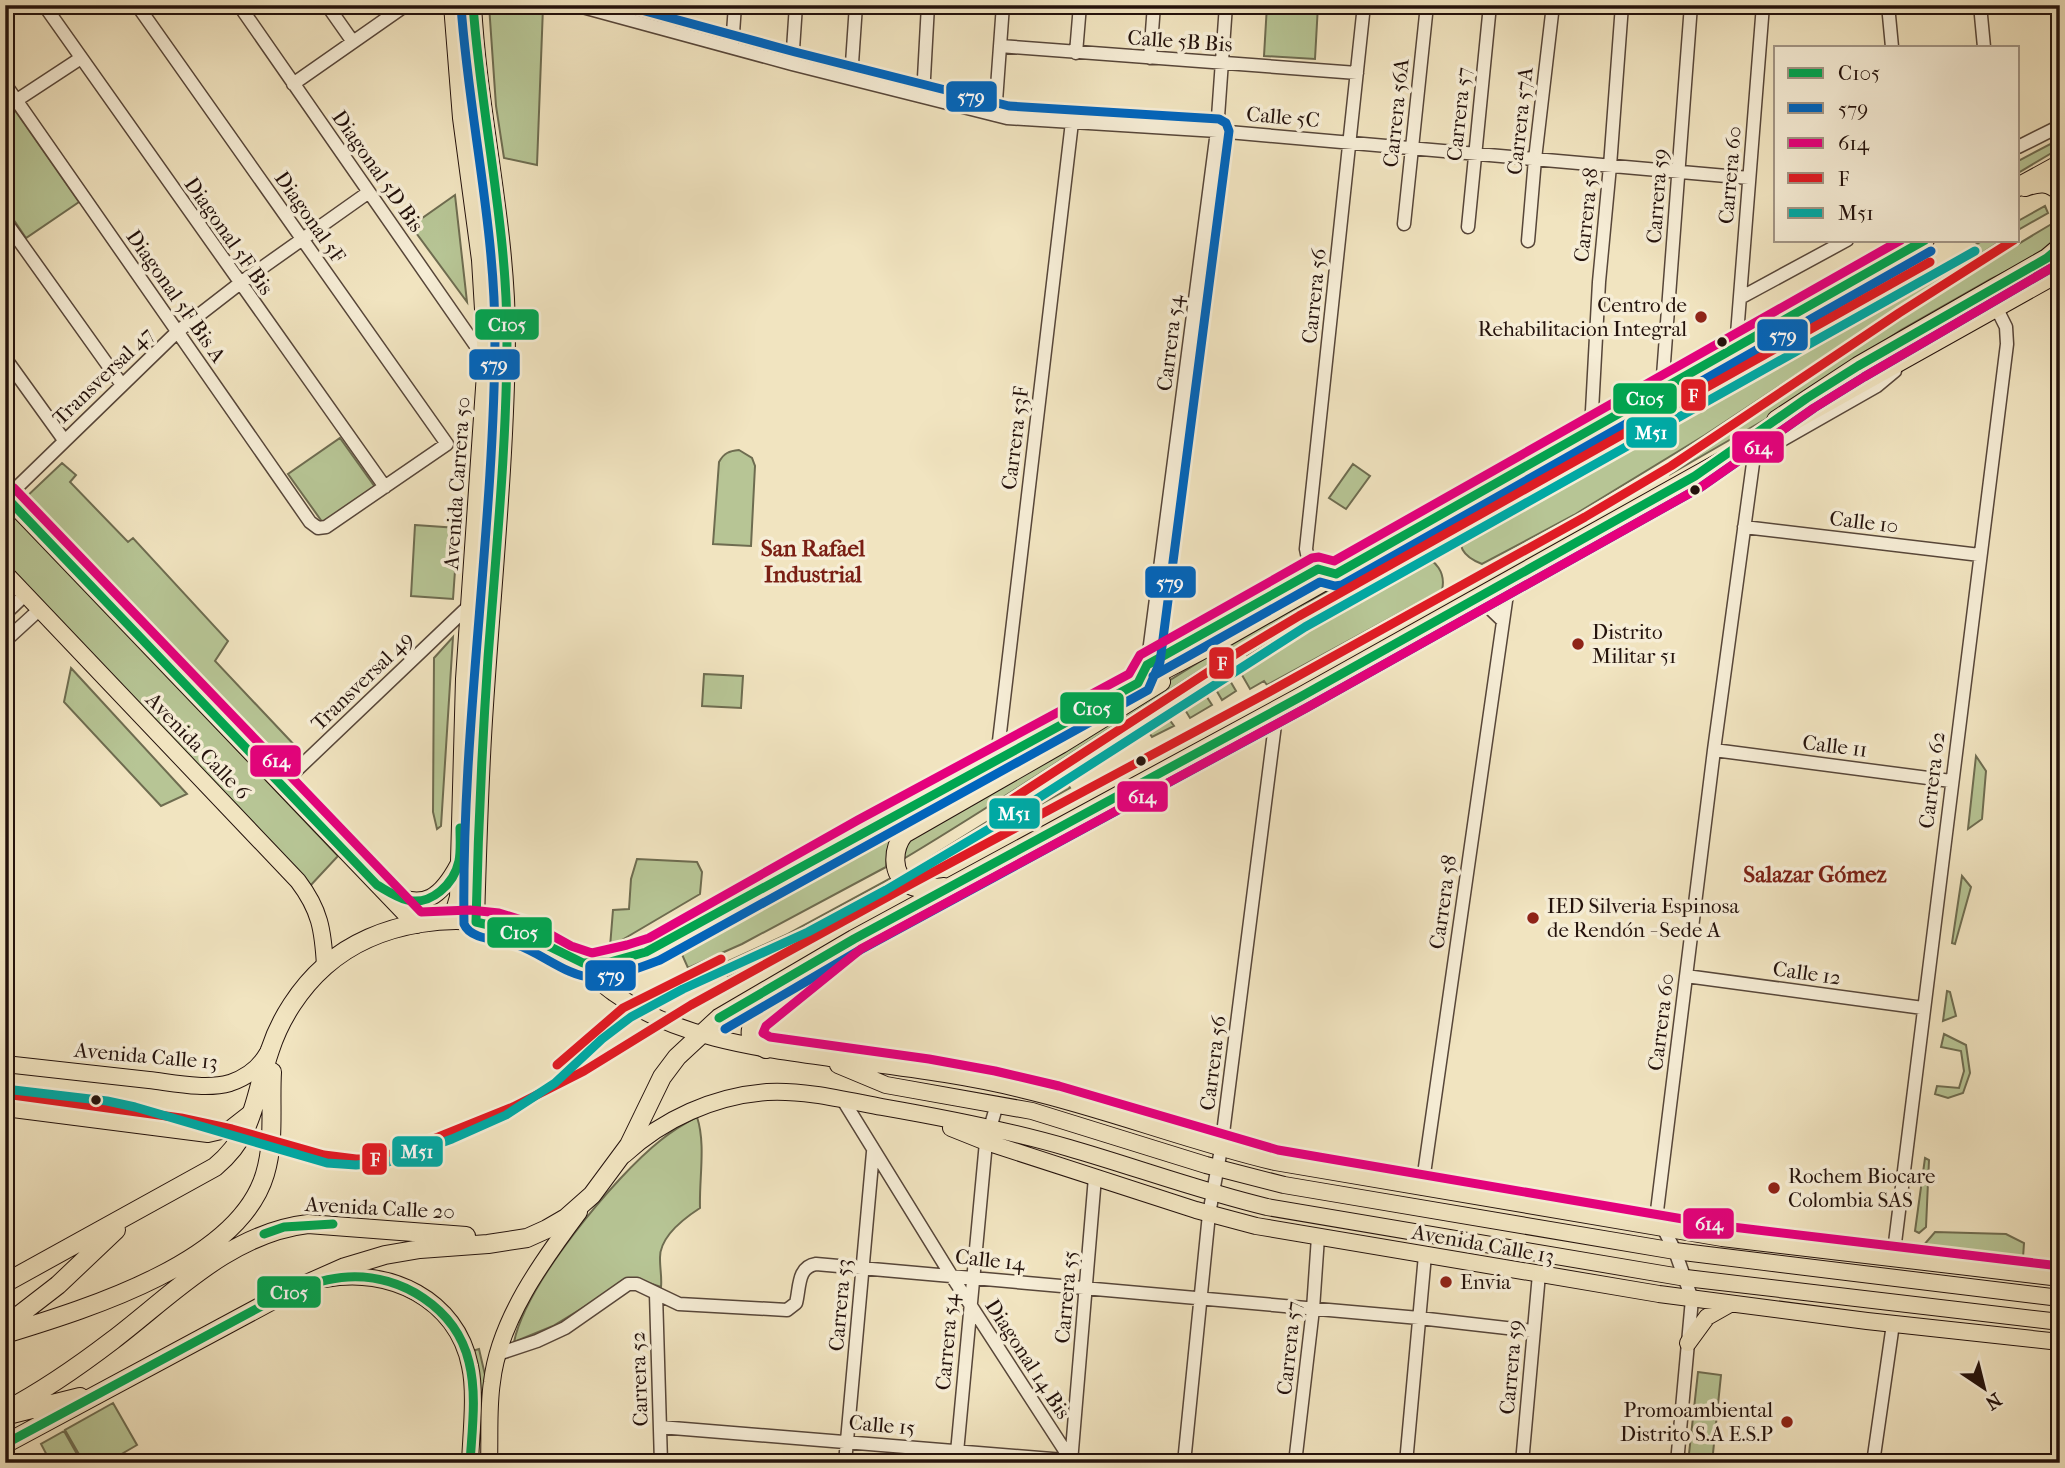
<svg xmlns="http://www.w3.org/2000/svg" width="2065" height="1468" viewBox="0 0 2065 1468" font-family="'IM FELL French Canon',serif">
<rect width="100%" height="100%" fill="#f1e4c0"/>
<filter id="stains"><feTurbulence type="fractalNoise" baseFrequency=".00286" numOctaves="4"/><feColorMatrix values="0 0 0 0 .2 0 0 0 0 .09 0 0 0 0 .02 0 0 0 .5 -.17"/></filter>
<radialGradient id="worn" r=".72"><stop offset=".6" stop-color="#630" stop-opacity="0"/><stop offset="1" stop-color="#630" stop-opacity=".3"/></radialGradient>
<!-- green -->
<path fill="#b7c595" stroke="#6e6c50" stroke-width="2" d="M489,5l54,2 -6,158 -33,-7 -8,-52z
M1267,5h51l-3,54 -51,-3z
M468,17l32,262 2,60 -29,551h-7l9,-217 18,-334 -9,-133 -17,-113 -6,-75z
M5,96l74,106 -53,36 -21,-31z
M2060,139v9l-42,25v-12z
M455,195l12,107 -56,-76z
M2045,206l3,7 -30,17v-9z
M2060,219v20l-23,17 -46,23 -90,51 -130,86 -102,59c128,-88 257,-177 391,-256z
M1984,240h18l-297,195 -131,80 -92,49c-18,-7 -29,-19 -14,-36z
M340,438l35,49 -52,36 -35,-49z
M739,450l13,8 3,8 -4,80 -38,-2 6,-82c5,-9 10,-11 20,-12z
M62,463l14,12 -6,7 58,60 5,-4 95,103 -13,20 84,89 -21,16 -255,-266z
M1353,464l17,12 -24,33 -17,-11z
M5,505l333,351 -28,30 -305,-324z
M415,525l43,3 -5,71 -42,-3z
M1420,556c16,3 26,17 22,34l-175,95 -3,-4 -14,8 -12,-21 11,-7 -2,-5 88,-54z
M1331,590c-146,85 -285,184 -431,271l6,-19c63,-37 126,-74 187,-113 77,-49 155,-101 238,-139z
M453,637l-12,189 -4,3 -4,-17 1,-154z
M71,668l116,126 -26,12 -97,-104z
M704,674l39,2 -2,32 -39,-2z
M1229,679l7,12 -14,9 -7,-12z
M1205,694l7,11 -22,13 -6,-10z
M1169,719l5,7 -22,11 -4,-6z
M1976,756l10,15 -4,48 -14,10z
M1062,775l8,13 -157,87 -5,-4z
M897,828l-9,21 -2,18 -144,77 -54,24 -8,-18z
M637,859l60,3 5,10 -2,22 -90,53 3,-37 16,-1 2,-30z
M1962,876l9,11 -16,57 -3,-1z
M889,879l6,8 -167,90 -8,-12 68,-31z
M1947,991l3,1 6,24 -13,5z
M1944,1034l22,11 4,28 -7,20 -15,5 -13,-4 2,-8 22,2 5,-17 -3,-20 -20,-4z
M697,1117c9,27 2,62 3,91 -17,11 -41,30 -40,51 0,10 2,19 1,28l-24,-8 -14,1 -34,24 -36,22 -39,16c12,-58 100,-165 147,-202 11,-9 24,-17 36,-23z
M1925,1158l4,2 -3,67 -7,6 -4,-2z
M1935,1232l71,2 18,9 -1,15 -99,-10 -1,-2z
M479,1349l6,26 -4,47h-4l-5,-71z
M1698,1372l23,3 -9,88h-24z
M113,1403l24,42 -31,18h-22l-19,-33z
M64,1431l18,32h-31l-10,-19z"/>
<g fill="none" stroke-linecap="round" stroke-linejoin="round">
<defs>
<path id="minor" d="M44,5l341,482
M239,5l246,354
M327,5l26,37
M575,5l217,59 215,54 210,13 532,47
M1888,5l4,42
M1980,5l4,42
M668,30l1,-25
M1000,46l357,27
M732,47l3,-42
M1076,53l4,-48
M1150,58l4,-53
M792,64l4,-59
M851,78l5,-73
M5,84l305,438 8,6 8,-1 121,-83 -310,-439
M293,84l113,-79
M923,96l5,-91
M17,100l64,-42
M995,115l8,-110
M2018,147l42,-21
M5,221l117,164
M1404,224l23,-219
M1468,227l22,-222
M1528,241l7,-82 18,-154
M1740,298l107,-58
M1736,347l27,-342
M5,358l59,82
M1662,389l29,-384
M1591,429l8,-147 11,-116 12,-161
M7,497l170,-165 62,-48 130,-92
M1744,527l236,28
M1336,574c-15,-4 -28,-8 -30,-25l58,-544
M1478,597l25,24
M5,614l21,-20
M5,641l35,-32
M1147,665l171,-96
M1138,683l10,-23 69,-529 9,-126
M1714,750l237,31
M997,758l75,-636
M281,785l189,-180
M1686,976l237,32
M843,1100l108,175 120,185
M1422,1188l87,-608
M1893,1259l114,-915 -1,-17 -10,-20
M656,1294l5,169
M498,1354l39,-13 28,-13 63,-44h9l42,20 108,6 9,-7c4,-15 1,-36 20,-39l603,54 114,13
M660,1427l441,36
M1071,1462l24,-285
M845,1463l28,-311
M956,1463l30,-321 11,-38
M1184,1463l25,-249 12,-65 56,-440
M1295,1463l18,-154 5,-72
M1406,1463l19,-208
M1522,1463l17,-189
M1677,1463l15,-164 -17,-48 -17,-33 -1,-7 57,-461 40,-294 123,-70 18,-15
M1873,1463l20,-139"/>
<path id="major" d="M473,5c6,111 34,220 34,331 -1,123 -14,246 -22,369 -5,72 -7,145 -9,217
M5,496l411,429
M5,573l293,308c22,29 25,49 27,85
M390,892c34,20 52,3 68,-27
M451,921l7,-24 6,-218 22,-320 -6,-99 -19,-142 -9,-113
M578,961c11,11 23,23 36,32 62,45 143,55 216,65 65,9 131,16 194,32 85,20 166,52 251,72l447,76 338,40
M5,1064c48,5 96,11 144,16 25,3 57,10 81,3 15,-5 29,-15 37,-29
M838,1065l48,20 146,26 174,54 78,20 391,66 385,47
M5,1108l203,26 22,-5 23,-18
M951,1128l35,14 210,68 60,16 403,68 208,27 193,21
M624,1155c39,-36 90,-59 143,-63 39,-2 78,8 115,15 63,11 126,23 187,41 66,19 131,43 198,59l419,71 374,44
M326,1279c63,-12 131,20 144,87 6,27 1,69 0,97
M1688,1343l19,-26 23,-13
M489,1463c1,-27 -1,-55 3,-81 7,-62 51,-122 87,-170"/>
<path id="highway" d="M2018,187l42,-23
M2025,187c14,-5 24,-6 35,5
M1776,420l82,-54 189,-108 13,-11
M944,887c-11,1 -24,3 -34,-2 -20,-10 -17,-37 -6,-51l157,-90 100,-62
M766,1049l-14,-8c-3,-9 -1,-15 4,-23l56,-45
M5,1283l210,-116c41,-34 39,-71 55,-117 10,-31 30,-62 55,-84 51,-45 138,-59 200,-32 19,9 48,31 68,31 21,-1 42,-9 61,-16l343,-191 224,-118 704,-400
M5,1326l53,-41 58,-55
M5,1334c81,-25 234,-71 260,-160 10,-33 5,-68 7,-102
M5,1411c38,-20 74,-45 108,-71 59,-45 117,-107 195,-116l158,12
M12,1414l68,-17
M5,1444l281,-151 59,-26 40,-12 35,-6 68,-5 39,-6 20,-9 19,-11 26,-23 37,-50 33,-68 15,-20 42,-39 135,-79 448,-243 758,-424"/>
</defs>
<!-- minor casing -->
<use href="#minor" stroke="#574639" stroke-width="15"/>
<!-- major casing -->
<use href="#major" stroke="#24120c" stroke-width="18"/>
<!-- highway casing -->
<use href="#highway" stroke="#24120c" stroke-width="20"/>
<!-- minor -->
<use href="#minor" stroke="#f6edd6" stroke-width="12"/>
<!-- major -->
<use href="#major" stroke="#f1e4c0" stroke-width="16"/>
<!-- highway -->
<use href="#highway" stroke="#f1e4c0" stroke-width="18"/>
<defs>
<path id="bus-1" d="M473,5c8,111 34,220 34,331 0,108 -11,215 -19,322 -6,88 -10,176 -12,264l46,11 61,30 27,-1 36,-10 492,-269 9,-18 171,-96 18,5 589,-334
M5,496l372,389c9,5 19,12 30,15 24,6 47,-16 52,-39 2,-11 1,-22 1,-33
M719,1018l135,-79 448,-243 393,-220 112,-78 51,-32 189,-108 13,-11
M264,1234l20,-7 49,-3
M5,1444l281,-151c20,-8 40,-15 62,-16 53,-3 108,31 121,85 8,32 3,68 1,101"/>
<path id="bus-2" d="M461,6c8,111 34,220 34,331 -1,196 -34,391 -31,587 7,17 38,15 53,21 23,7 51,32 75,32 22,1 47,-9 68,-17l488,-270 12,-28 69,-531 -3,-8 -7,-4 -210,-13 -214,-54 -172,-47
M1153,676l167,-94 15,4 7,-1 589,-334
M725,1029l135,-79 448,-243 393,-220 113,-79 50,-31 196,-114"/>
<path id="bus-3" d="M2060,263l-196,114 -50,31 -113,79 -393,220 -447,242 -95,77 -3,7 7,4 159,22 66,12 64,15 219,64 446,76 336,40
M14,488l407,424 49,-2 29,3 29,9 43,24 21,7 35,-8 22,-7 209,-118 271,-146 11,-19 172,-97 7,-1 15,4 567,-321"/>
<path id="bus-4" d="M994,811l248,-161 57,-34 631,-354
M557,1065l66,-57 98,-49
M5,1094l176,24 51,11 92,26 32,4h18l37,-11 102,-41 71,-36 107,-66 218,-120 360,-193 316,-175 86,-51 228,-153 115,-73"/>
<path id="bus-5" d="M5,1089l102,12 28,6 192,56 29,2 32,-3 64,-23 54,-24 49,-32 47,-44 29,-22 52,-28 125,-57 78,-42 118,-70 301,-193 670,-376"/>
</defs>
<!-- bus-1 casing -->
<use href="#bus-1" stroke="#f6edd6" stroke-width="14"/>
<!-- bus-2 casing -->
<use href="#bus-2" stroke="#f6edd6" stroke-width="14"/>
<!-- bus-3 casing -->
<use href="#bus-3" stroke="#f6edd6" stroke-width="14"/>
<!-- bus-4 casing -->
<use href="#bus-4" stroke="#f6edd6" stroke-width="14"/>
<!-- bus-5 casing -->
<use href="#bus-5" stroke="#f6edd6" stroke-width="14"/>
<!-- bus-1 -->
<use href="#bus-1" stroke="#00a651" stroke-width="9"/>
<!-- bus-2 -->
<use href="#bus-2" stroke="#0065bd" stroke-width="9"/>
<!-- bus-3 -->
<use href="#bus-3" stroke="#e5007d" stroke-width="9"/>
<!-- bus-4 -->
<use href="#bus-4" stroke="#e01b24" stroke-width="9"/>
<!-- bus-5 -->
<use href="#bus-5" stroke="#00a9a4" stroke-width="9"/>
</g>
<!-- markers -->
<g fill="#8f2418" stroke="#f6edd6" stroke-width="2.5">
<circle cx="1701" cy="317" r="7"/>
<circle cx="1578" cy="644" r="7"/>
<circle cx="1533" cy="918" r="7"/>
<circle cx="1774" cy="1188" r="7"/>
<circle cx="1446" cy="1282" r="7"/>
<circle cx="1787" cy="1422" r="7"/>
</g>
<g fill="#24120c" stroke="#f6edd6" stroke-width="2.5">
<circle cx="1722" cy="342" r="6"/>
<circle cx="1695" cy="490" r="6"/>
<circle cx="1141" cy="761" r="6"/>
<circle cx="96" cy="1100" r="6"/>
</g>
<g text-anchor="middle" stroke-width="7" stroke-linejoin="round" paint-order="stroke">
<!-- street labels -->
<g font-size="21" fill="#24120c" stroke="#f6edd6">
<text transform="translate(1180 41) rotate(4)" y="7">Calle 5B Bis</text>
<text transform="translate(1396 113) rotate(-84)" y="7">Carrera 56A</text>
<text transform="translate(1459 114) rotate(-84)" y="7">Carrera 57</text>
<text transform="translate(1283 117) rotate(5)" y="7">Calle 5C</text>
<text transform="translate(1520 121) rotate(-84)" y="7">Carrera 57A</text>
<text transform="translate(378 171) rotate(55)" y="7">Diagonal 5D Bis</text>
<text transform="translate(1730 175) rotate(-85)" y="7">Carrera 60</text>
<text transform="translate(1657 196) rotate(-86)" y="7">Carrera 59</text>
<text transform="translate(1586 215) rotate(-84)" y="7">Carrera 58</text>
<text transform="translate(310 217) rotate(55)" y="7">Diagonal 5F</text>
<text transform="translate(229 236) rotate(55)" y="7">Diagonal 5F Bis</text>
<text transform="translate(176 296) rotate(55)" y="7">Diagonal 5F Bis A</text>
<text transform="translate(1314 296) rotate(-84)" y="7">Carrera 56</text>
<text transform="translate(1170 343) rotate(-83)" y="7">Carrera 54</text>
<text transform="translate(103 376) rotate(-44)" y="7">Transversal 47</text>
<text transform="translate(1015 438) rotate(-83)" y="7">Carrera 53F</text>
<text transform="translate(457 483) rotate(-86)" y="7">Avenida Carrera 50</text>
<text transform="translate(1864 522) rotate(7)" y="7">Calle 10</text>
<text transform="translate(362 681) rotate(-44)" y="7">Transversal 49</text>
<text transform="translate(198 746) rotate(46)" y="7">Avenida Calle 6</text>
<text transform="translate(1835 746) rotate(7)" y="7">Calle 11</text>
<text transform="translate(1932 780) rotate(-83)" y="7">Carrera 62</text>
<text transform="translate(1443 902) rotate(-82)" y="7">Carrera 58</text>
<text transform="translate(1807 973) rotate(8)" y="7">Calle 12</text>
<text transform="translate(1661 1022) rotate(-83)" y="7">Carrera 60</text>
<text transform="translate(146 1056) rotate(5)" y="7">Avenida Calle 13</text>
<text transform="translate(1213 1063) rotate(-83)" y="7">Carrera 56</text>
<text transform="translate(380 1208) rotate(3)" y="7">Avenida Calle 20</text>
<text transform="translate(1483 1244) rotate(10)" y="7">Avenida Calle 13</text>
<text transform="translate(990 1260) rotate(6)" y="7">Calle 14</text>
<text transform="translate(1066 1297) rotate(-85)" y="7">Carrera 55</text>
<text transform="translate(840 1305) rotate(-85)" y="7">Carrera 53</text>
<text transform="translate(947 1342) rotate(-85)" y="7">Carrera 54</text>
<text transform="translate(1289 1348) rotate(-84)" y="7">Carrera 57</text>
<text transform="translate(1028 1359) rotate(57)" y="7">Diagonal 14 Bis</text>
<text transform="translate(1511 1367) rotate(-85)" y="7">Carrera 59</text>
<text transform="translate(639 1379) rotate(-92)" y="7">Carrera 52</text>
<text transform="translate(882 1425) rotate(5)" y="7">Calle 15</text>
</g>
<!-- poi labels -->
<g font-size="21" fill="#24120c" stroke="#f6edd6" text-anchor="start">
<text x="1687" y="312" text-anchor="end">Centro de<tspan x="1687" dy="24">Rehabilitacion Integral</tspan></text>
<text x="1592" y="639">Distrito<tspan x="1592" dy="24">Militar 51</tspan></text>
<text x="1547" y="913">IED Silveria Espinosa<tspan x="1547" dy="24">de Rendón - Sede A</tspan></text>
<text x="1788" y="1183">Rochem Biocare<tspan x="1788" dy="24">Colombia SAS</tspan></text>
<text x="1460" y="1289">Envia</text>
<text x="1773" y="1417" text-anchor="end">Promoambiental<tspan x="1773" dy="24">Distrito S.A E.S.P</tspan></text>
</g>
<!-- neighbourhood labels -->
<g font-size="23" font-weight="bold" fill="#7a1f14" stroke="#f6edd6">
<text x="813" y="556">San Rafael<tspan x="813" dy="26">Industrial</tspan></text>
<text x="1815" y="882">Salazar Gómez</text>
</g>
</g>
<g stroke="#f6edd6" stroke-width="2.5">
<rect x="945" y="80" width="53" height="33" rx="7" fill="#0065bd"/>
<rect x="474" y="308" width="66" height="33" rx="7" fill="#00a651"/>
<rect x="1756" y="318" width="53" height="34" rx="7" fill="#0065bd"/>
<rect x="468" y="348" width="53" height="33" rx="7" fill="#0065bd"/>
<rect x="1680" y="378" width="27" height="34" rx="7" fill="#e01b24"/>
<rect x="1612" y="382" width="66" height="33" rx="7" fill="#00a651"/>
<rect x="1625" y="416" width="53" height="33" rx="7" fill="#00a9a4"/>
<rect x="1731" y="430" width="54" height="34" rx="7" fill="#e5007d"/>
<rect x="1144" y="565" width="53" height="34" rx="7" fill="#0065bd"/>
<rect x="1208" y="646" width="27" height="34" rx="7" fill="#e01b24"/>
<rect x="1059" y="691" width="66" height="34" rx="7" fill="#00a651"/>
<rect x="249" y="744" width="53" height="34" rx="7" fill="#e5007d"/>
<rect x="1116" y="780" width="53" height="33" rx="7" fill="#e5007d"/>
<rect x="988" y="797" width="53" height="33" rx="7" fill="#00a9a4"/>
<rect x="486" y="916" width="67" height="33" rx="7" fill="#00a651"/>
<rect x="584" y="959" width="53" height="33" rx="7" fill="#0065bd"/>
<rect x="391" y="1135" width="53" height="33" rx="7" fill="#00a9a4"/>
<rect x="361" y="1142" width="27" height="34" rx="7" fill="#e01b24"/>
<rect x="1682" y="1207" width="53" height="33" rx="7" fill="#e5007d"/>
<rect x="256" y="1275" width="66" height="34" rx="7" fill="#00a651"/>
</g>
<g font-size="19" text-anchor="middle" font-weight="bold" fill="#fff">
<text x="971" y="103">579</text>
<text x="507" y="331">C105</text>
<text x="1783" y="342">579</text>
<text x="494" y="371">579</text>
<text x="1693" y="402">F</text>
<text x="1645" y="405">C105</text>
<text x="1651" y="439">M51</text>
<text x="1758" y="454">614</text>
<text x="1170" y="589">579</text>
<text x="1222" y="670">F</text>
<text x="1092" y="715">C105</text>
<text x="276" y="767">614</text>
<text x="1142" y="803">614</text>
<text x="1014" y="820">M51</text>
<text x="519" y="939">C105</text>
<text x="611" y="982">579</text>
<text x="417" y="1158">M51</text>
<text x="375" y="1166">F</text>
<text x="1709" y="1230">614</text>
<text x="289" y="1299">C105</text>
</g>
<!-- margin -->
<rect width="2065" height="1468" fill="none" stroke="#f1e4c0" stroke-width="28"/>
<rect x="7" y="7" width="2051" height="1454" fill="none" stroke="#24120c" stroke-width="3.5"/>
<rect x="14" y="14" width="2037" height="1440" fill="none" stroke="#24120c" stroke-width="2"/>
<!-- legend -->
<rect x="1774" y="46" width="245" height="196" fill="#f6edd6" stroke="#a29585" stroke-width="2"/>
<rect x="1788" y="68" width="35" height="10" fill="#00a651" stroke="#a29585" stroke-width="2"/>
<text x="1838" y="80" font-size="21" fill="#24120c">C105</text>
<rect x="1788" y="103" width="35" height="10" fill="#0065bd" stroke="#a29585" stroke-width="2"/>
<text x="1838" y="116" font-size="21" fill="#24120c">579</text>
<rect x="1788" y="138" width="35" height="10" fill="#e5007d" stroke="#a29585" stroke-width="2"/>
<text x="1838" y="150" font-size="21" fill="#24120c">614</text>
<rect x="1788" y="173" width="35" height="10" fill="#e01b24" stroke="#a29585" stroke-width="2"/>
<text x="1838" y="186" font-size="21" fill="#24120c">F</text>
<rect x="1788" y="208" width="35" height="10" fill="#00a9a4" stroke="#a29585" stroke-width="2"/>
<text x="1838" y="220" font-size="21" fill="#24120c">M51</text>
<!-- north arrow -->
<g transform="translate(1984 1388) rotate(145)" stroke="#f6edd6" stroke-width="5" paint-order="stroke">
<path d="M0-5L12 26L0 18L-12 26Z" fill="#24120c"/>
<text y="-10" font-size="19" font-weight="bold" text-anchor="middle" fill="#24120c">N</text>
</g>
<rect width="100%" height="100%" filter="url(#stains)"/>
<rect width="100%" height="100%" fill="url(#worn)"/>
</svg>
